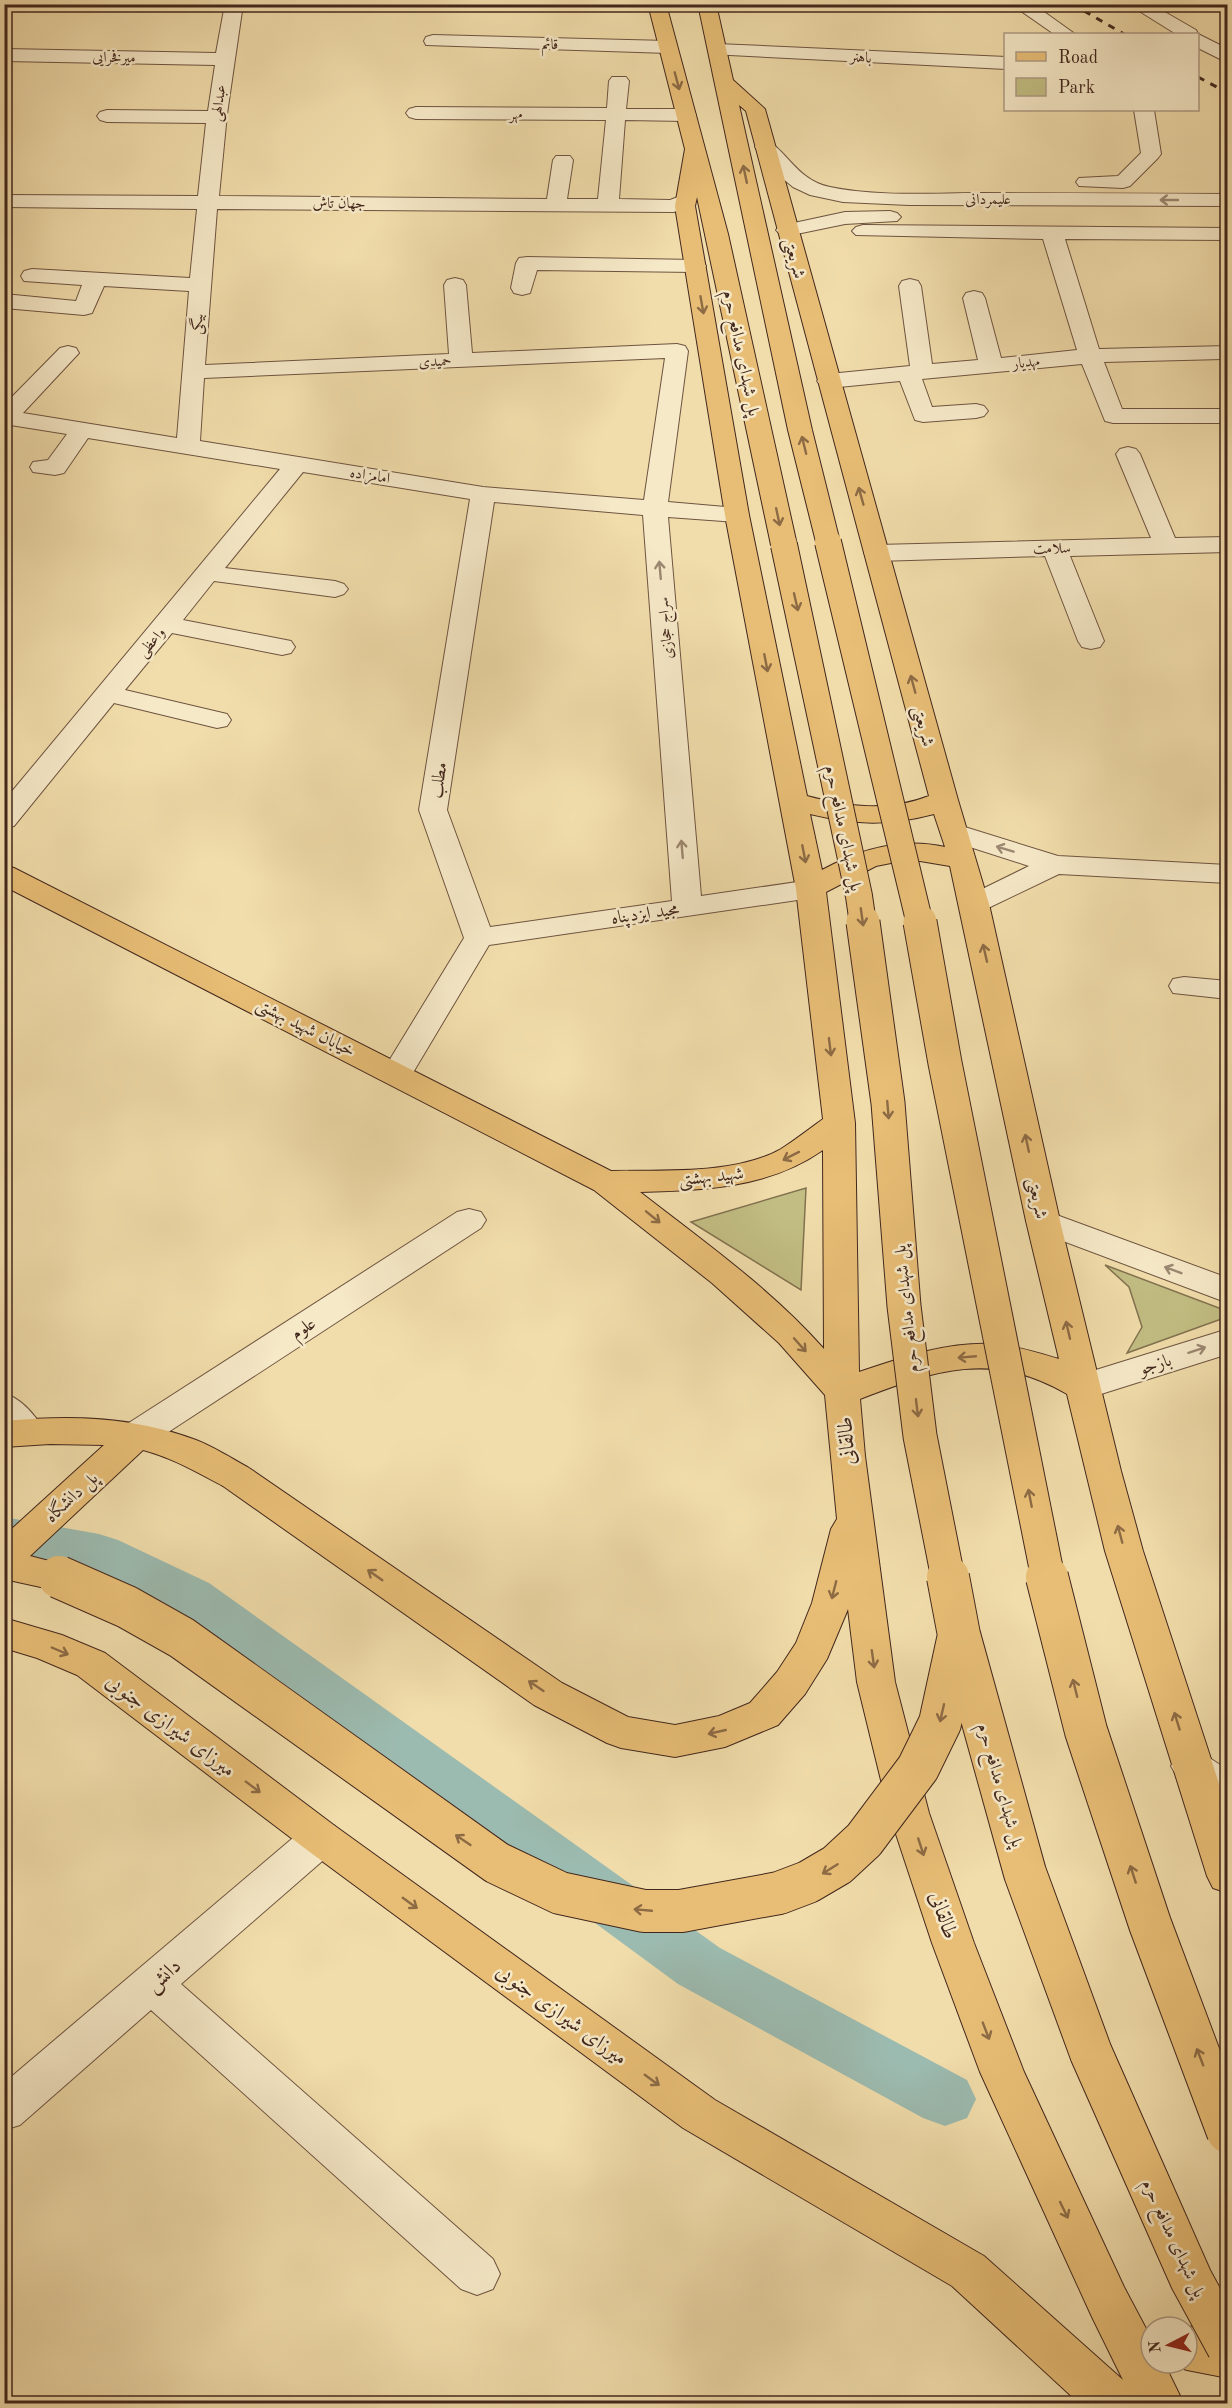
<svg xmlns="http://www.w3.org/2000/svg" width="1232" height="2408" viewBox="0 0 1232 2408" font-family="'Old Standard TT',Amiri,serif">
<rect width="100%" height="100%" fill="#f1ddab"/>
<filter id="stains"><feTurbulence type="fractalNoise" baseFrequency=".00333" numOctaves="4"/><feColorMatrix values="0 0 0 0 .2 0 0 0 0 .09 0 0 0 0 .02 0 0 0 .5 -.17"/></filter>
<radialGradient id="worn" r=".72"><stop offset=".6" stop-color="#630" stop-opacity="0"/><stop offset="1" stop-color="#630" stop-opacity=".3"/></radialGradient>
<!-- green -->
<path fill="#c2be83" stroke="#827250" stroke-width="1.5" d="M806,1188l-5,102 -110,-68z
M1105,1265l122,46v6l-100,36 15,-26 -13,-40z"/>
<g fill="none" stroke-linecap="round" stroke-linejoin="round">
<!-- canal -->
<path fill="#9cbbb0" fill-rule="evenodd" d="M4,1517l95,17 19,6 91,43 511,365 247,132 9,19 -9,19 -22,8 -22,-8 -245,-134 -507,-373 -82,-39 -85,-15z"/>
<defs>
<path id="minor" d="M225,4h18l-16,110 -8,82 328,3 6,-39 3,-4h14l3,4 -6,39h31l8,-79 -190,-1 -7,-2 -3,-4 3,-4 7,-2 191,1 2,-27 3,-4h14l3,4 -3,28h60l7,2 3,4 -3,4 -7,2 -61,-1 -6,79 51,1 16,-6 7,2 3,4 -3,4 -19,8 -457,-3 -12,156 244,-11 -5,-69 3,-5 8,-2 8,2 3,5 6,68 205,-9 8,2 3,5 -20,151 69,6 9,2 3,5 -3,5 -9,2 -69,-5 33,379 110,-16 10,3 5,6 -5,6 -10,3 -322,47 -81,136 -11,3 -11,-3 -5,-7 83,-136 -45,-128 51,-311 -167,-27 -78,96 110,13 9,3 4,5 -4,5 -9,3 -121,-16 -31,39 108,21 4,6 -4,6 -9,2 -110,-22 -47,57 102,24 4,6 -4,6 -10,2 -103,-25 -100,123 -10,2v-27l276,-332 -192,-31 -24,35 -9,2 -22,-3 -3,-5 3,-5 15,-2 19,-26 -63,-10v-19l56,-57 8,-2 8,2 3,5 -56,60 154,25 12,-147 -85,-5 -12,27 -8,2 -80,-7v-14l72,7 6,-16 -58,-4 -3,-5 3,-5 8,-2 158,9 7,-69 -193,-2v-12l194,1 8,-73 -99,-1 -7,-2 -3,-4 3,-4 7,-2 101,1 7,-46 -211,-4v-12l212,4zM665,358l-21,142 -161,-13 -283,-46 4,-63zM494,502l149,13 29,386 -182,26 -43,-117z
M1011,4h22l42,30h-21z
M1128,4h23l45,26 2,4 30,15v14l-30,-15v-14h-22z
M433,35l235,6 7,2 2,4 -2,4 -7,2 -242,-8 -2,-4 2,-4z
M717,44l289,13v12l-296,-15 -2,-4 2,-4z
M1134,110h20l7,44 -3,4 -28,28 -7,2 -44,-2 -3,-4 3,-4 39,-2 23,-23z
M765,141c20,5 30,39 65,46 49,10 101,6 151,6 82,0 164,0 247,1v12l-319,-1 -66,-3 -33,-7 -17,-8 -17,-14 -21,-26 3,-4z
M890,211l7,2 4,4 -4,4 -52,3 -58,12 -7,-2 -4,-4 4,-4 65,-14z
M863,225l365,3v12l-163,-1 34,110 129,-3v12l-5,1 -119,3 18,47h106v14h-115l-8,-2 -23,-57 -160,15 10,28 44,-3 8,2 4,5 -4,5 -8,2 -53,4 -8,-2 -15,-39 -71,7 -8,-2 -4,-5 4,-5 8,-2 81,-8 -11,-80 3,-5 8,-2 8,2 3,5 11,78 46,-4 -15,-62 3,-5 8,-2 8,2 3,5 16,60 76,-8 -34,-111 -187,-4 -4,-4 4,-4z
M527,257l168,3 8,1 3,5 -3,5 -8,1 -158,-2 -7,23 -8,2 -8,-2 -3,-5 5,-25 3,-5z
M1128,447l8,2 4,5 35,84 53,-1v15l-158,4 34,85 -4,6 -9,2 -9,-2 -4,-6 -33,-85 -168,5 -9,-3 -4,-5 4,-5 9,-3 274,-7 -35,-84 4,-5z
M955,824l103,32 170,9v18l-169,-9 -75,36 -10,3 -10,-3 -5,-6 5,-6 65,-32 -84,-27 -4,-6 4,-6z
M1184,977l44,4v18l-55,-6 -4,-7 4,-7z
M469,1209l12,3 5,8 -5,8 -331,216 -13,4 -13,-4 -5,-9 5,-9 333,-214z
M1043,1210l185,68v25l-197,-74 -5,-8 5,-8z
M1228,1329v25l-146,46 -12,-4 -6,-9 6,-9z
M4,1393c18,6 32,23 41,39l-5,9c-17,5 -24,2 -36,-11z
M1191,1750l14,5 23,15v34c-23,-7 -46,-16 -57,-38l6,-11z
M321,1821l14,5 6,12 -6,12 -154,134 312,275 7,15 -7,15 -16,6 -16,-6 -310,-279 -131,115 -16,5v-47l303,-257z"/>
<path id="major" d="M648,4h18l62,230 69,311 -4,5 -9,3 -9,-3 -4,-5 -74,-348 -2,9 54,309 58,281c41,11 81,16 122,0l-183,-685 -7,-6 73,325 28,112 -3,5 -9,2 -9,-2 -3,-5 -28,-112 -90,-426h18l17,76 32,29 193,691 31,104 71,317 61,250 22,80 85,260v82l-15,-5 -6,-12 -102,-325 -38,-157c-75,-44 -131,-24 -207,5l5,57 30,226 34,131 45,130 50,129 100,215 27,51v25h13l20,41h-104l-128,-118 -269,-158 -376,-278 -230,-175 -40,-17 -33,-10v-30l58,17 43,18 230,173 380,274 269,156 139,124 -31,-63 -112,-245 -48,-129 -43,-130 -32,-131 -9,-73 -21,50 -22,35 -27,31 -53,22 -50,10 -54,-9 -14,-5 -73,-38 -311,-219c-27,-14 -50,-28 -80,-36l-113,106 42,11 6,10 -6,10 -13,4 -55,-12v-43l100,-91 -54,-1 -46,3v-26c66,-6 129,-5 192,19 18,7 35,18 53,28l313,215 66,34 47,8 44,-9 31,-13 27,-31 19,-29 16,-40 19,-74 6,-10 -12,-124 -46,-52 -67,-60 -118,-93 -590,-304v-21l10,3 597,303c52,-1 124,4 170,-22 14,-9 28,-20 42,-30l-27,-230 -71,-374 -50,-309 10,-57zM810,814c46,11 79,12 124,0l11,33c-44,-10 -85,2 -123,23zM901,861h19l30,5 76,355 33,138c-21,-6 -42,-13 -64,-15 -46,-3 -92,13 -136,28l-4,-249 -29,-231 50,-26zM823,1150l1,199c-53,-60 -121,-108 -184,-157 65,-2 129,-4 183,-42z
M1187,2326l41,8v44l-41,-8 -17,-6 17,-1v-36h-3z"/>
</defs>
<!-- minor casing -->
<use href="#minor" stroke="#6e5440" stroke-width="2"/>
<!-- major casing -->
<use href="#major" stroke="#42271d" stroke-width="2"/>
<!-- minor -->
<use href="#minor" fill="#f6e9c8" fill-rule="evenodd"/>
<!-- major -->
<use href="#major" fill="#e8be76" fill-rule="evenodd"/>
<!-- rail -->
<path stroke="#42271d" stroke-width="3" stroke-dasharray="7 7" stroke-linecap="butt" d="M1072,4l52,30
M1198,77l30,16"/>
<defs>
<path id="major-bridge-far2" d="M828,542l92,382
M784,545l75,351 4,28"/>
<path id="major-bridge-far1" d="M863,922l25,181 16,203 16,130 28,142
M920,922l25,141 103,515
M59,1577l3,1"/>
<path id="major-bridge" d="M59,1577l68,30 55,31 315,225 63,30 84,18h37l98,-18 29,-11 29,-17 27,-25 54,-72 22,-45 18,-83
M948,1577l11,58 66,238 66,180 100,226 37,68
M1047,1577l39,154 64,193 78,208"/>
</defs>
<!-- major-bridge-far2 casing -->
<use href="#major-bridge-far2" stroke="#42271d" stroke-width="28" stroke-linecap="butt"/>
<!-- major-bridge-far1 casing -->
<use href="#major-bridge-far1" stroke="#42271d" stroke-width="35" stroke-linecap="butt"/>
<!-- major-bridge casing -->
<use href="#major-bridge" stroke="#42271d" stroke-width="44" stroke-linecap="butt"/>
<!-- major-bridge-far2 -->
<use href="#major-bridge-far2" stroke="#e8be76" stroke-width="26"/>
<!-- major-bridge-far1 -->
<use href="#major-bridge-far1" stroke="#e8be76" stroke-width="33"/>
<!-- major-bridge -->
<use href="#major-bridge" stroke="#e8be76" stroke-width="42"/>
</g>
<!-- one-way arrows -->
<defs><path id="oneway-shaft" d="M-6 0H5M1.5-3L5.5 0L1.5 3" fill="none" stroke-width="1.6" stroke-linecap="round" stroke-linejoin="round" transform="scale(1.5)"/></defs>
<g stroke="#8d6b45">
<use href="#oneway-shaft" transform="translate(677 81) rotate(75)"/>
<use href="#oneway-shaft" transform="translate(745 174) rotate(-102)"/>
<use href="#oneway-shaft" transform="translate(702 305) rotate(80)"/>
<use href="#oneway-shaft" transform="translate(804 445) rotate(-104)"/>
<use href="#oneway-shaft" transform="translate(861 496) rotate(-106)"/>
<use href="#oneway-shaft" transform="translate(778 517) rotate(78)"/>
<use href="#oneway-shaft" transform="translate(796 602) rotate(77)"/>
<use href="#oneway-shaft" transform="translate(766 663) rotate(79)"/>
<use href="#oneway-shaft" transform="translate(913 684) rotate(-105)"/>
<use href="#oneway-shaft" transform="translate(804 854) rotate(79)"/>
<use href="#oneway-shaft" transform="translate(862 917) rotate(82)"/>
<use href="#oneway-shaft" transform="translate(985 953) rotate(-103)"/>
<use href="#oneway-shaft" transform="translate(830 1047) rotate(83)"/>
<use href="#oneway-shaft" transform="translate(888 1110) rotate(85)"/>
<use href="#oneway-shaft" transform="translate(1027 1143) rotate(-102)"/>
<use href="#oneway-shaft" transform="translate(791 1156) rotate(153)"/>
<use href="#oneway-shaft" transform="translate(653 1217) rotate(39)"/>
<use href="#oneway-shaft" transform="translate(1068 1330) rotate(-103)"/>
<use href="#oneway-shaft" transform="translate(800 1345) rotate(48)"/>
<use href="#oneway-shaft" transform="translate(967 1357) rotate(175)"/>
<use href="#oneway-shaft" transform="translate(917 1408) rotate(83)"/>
<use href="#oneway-shaft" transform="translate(1030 1498) rotate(-101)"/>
<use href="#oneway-shaft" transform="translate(1120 1534) rotate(-105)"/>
<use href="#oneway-shaft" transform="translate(375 1575) rotate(-145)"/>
<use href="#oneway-shaft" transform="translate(834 1590) rotate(104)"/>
<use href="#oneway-shaft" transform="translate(60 1651) rotate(23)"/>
<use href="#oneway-shaft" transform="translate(873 1659) rotate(82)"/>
<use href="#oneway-shaft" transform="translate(536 1686) rotate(-146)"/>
<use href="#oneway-shaft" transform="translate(1075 1688) rotate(-104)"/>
<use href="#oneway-shaft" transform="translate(942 1713) rotate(103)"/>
<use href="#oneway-shaft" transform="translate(1177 1721) rotate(-107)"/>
<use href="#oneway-shaft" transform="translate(717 1732) rotate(167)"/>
<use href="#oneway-shaft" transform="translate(253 1787) rotate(37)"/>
<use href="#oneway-shaft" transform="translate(463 1840) rotate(-146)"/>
<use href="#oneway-shaft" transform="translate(921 1847) rotate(72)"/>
<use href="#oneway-shaft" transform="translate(830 1869) rotate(148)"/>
<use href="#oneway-shaft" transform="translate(1133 1874) rotate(-108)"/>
<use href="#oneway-shaft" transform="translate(410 1903) rotate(36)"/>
<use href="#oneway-shaft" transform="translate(643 1910) rotate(-175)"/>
<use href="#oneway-shaft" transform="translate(986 2031) rotate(69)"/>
<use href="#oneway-shaft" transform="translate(1200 2057) rotate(-111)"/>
<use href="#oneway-shaft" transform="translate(652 2080) rotate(36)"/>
<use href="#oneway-shaft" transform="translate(1064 2210) rotate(64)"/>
</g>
<g stroke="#9c8872">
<use href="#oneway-shaft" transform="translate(1169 200) rotate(-180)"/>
<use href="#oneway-shaft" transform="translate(660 570) rotate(-95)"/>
<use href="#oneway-shaft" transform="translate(682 849) rotate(-95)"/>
<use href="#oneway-shaft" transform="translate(1005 849) rotate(-163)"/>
<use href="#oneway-shaft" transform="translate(1173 1270) rotate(-159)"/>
<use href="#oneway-shaft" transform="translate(1197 1350) rotate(-18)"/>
</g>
<g text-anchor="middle" stroke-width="5" stroke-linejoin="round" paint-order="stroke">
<!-- far-street labels -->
<g font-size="15" fill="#42271d" stroke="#f6e9c8">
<text transform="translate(550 44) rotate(1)" y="5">قائم</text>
<text transform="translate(114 57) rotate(1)" y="5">میرفخرایی</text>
<text transform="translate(861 57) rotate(3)" y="5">باهنر</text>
<text transform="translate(218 103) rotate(-82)" y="5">عبدالهی</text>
<text x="516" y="119">مهر</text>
<text x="988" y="204">علیمردانی</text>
<text x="339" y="208">جهان تاش</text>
<text transform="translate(197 324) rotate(-86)" y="5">بیگی</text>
<text transform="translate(435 361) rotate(-3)" y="5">حمیدی</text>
<text transform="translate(1026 362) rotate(-6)" y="5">مهدیار</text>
<text transform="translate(370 475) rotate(9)" y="5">امامزاده</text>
<text transform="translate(1052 548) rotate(-1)" y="5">سلامت</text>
<text transform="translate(665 628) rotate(-95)" y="5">سراج حجازی</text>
<text transform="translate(151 642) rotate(-50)" y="5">واعظی</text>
</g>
<!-- street labels -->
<g font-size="18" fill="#42271d" stroke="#f6e9c8">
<text transform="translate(795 258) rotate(74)" y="6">شریعتی</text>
<text transform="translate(742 353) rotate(78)" y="6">پل شهدای مدافع حرم</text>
<text transform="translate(924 726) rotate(75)" y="6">شریعتی</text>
<text transform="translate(438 780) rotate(-81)" y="6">مطلب</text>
<text transform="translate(844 828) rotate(78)" y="6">پل شهدای مدافع حرم</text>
<text transform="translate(645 913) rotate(-8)" y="6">مجید ایزدپناه</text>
<text transform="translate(306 1027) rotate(27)" y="6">خیابان شهید بهشتی</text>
<text transform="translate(711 1176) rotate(-6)" y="6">شهید بهشتی</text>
<text transform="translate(1038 1198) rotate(78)" y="6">شریعتی</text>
<text transform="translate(906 1309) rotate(-96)" y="6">پل شهدای مدافع حرم</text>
<text transform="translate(303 1328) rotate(-33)" y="6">علوم</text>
<text transform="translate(1155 1364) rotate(-18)" y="6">بازجو</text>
<text transform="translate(71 1497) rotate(-43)" y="6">پل دانشگاه</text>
<text transform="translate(1001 1785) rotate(74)" y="6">پل شهدای مدافع حرم</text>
<text transform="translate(1174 2238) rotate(65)" y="6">پل شهدای مدافع حرم</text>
</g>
<!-- near-street labels -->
<g font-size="21" fill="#42271d" stroke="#f6e9c8">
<text transform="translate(846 1441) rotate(-95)" y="7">طالقانی</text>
<text transform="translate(171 1725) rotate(37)" y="7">میرزای شیرازی جنوبی</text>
<text transform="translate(944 1915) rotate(71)" y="7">طالقانی</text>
<text transform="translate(163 1975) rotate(-41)" y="7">دانش</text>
<text transform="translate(562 2014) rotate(36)" y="7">میرزای شیرازی جنوبی</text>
</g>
</g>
<!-- margin -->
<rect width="1232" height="2408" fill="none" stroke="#f1ddab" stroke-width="24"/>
<rect x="6" y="6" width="1220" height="2396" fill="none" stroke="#42271d" stroke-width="3"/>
<rect x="12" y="12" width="1208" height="2384" fill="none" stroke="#42271d" stroke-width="1.5"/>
<!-- legend -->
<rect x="1004" y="33" width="195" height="78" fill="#f6e9c8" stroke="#ae9b84" stroke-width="1.5"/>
<rect x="1016" y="52" width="30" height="9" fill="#e8be76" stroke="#ae9b84" stroke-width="1.5"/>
<text x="1058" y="63" font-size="18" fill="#42271d">Road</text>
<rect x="1016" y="78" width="30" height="18" fill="#c2be83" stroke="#ae9b84" stroke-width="1.5"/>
<text x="1058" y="93" font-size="18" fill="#42271d">Park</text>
<!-- north arrow -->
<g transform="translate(1169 2345) rotate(263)"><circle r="28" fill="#f6e9c8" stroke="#ae9b84" stroke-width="1.5"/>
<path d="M0-4.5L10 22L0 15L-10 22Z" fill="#8f2418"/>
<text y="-9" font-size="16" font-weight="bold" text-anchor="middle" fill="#42271d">N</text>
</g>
<rect width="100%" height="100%" filter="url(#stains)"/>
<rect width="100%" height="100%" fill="url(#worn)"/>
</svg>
